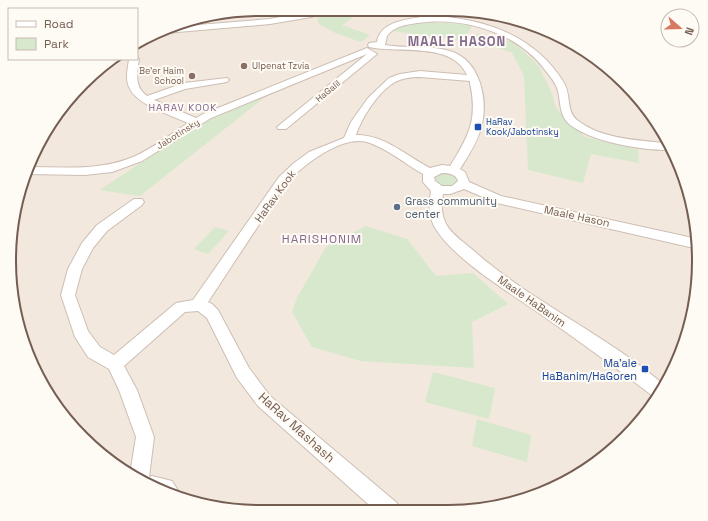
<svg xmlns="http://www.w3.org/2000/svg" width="708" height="521" viewBox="0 0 708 521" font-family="'Space Grotesk',sans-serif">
<rect width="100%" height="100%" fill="#fbf6ee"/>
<!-- residential -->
<path fill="#f2e8dd" d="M261,9l203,1 48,8 75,34 60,56 43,88 7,98 -32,92 -65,74 -56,33 -63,17 -237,1 -49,-8 -60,-25 -74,-65 -39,-71 -12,-65 4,-66 21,-62 37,-54 43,-36h22v-17l58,-24z"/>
<!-- green -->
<path fill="#d8e8cd" d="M348,9h17l-23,16 28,10 -9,7 -26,-9 -16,-9 -2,-6z
M421,22l52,2 -9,17 -71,-10 9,-5z
M477,33l28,6 13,7 20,19 14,28 4,15 29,29 53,12 1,14 -48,-9 -8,29 -55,-13 -4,-94 -12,-23 -13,-5 -26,-5z
M269,94l-129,102 -40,-6 96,-64z
M447,170l14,8 -7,10 -18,-2 -4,-11z
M366,226l41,13 29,37 37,-3 35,31 -36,18 2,46 -113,-7 -49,-14 -20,-35 5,-14 29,-51z
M215,227l14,4 -21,23 -14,-5z
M433,372l62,16 -6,31 -64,-17z
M477,419l54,16 -4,27 -55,-16z"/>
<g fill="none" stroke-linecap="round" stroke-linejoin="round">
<defs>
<path id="minor" d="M321,9h14l-24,8 -41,7 -104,9 -3,-2 10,-4 97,-8z
M428,16c54,1 107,19 136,67 7,11 2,28 13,37 24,19 59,20 88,23l3,7c-27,0 -77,-8 -99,-26 -10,-9 -8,-21 -11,-33 -2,-8 -8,-15 -13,-21 -28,-38 -83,-54 -128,-47 -11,2 -23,3 -30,13l-2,9c21,4 42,-1 65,6 30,9 39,49 31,77 -4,15 -13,28 -21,41l5,3 4,10 32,14 192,42 1,10 -197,-45 -33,-14 -14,5h-7c-2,10 -2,20 3,30 6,11 19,19 28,27 59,52 133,84 191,135l-11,11c-39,-30 -78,-58 -118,-86 -29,-20 -85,-54 -102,-85 -6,-12 -5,-23 -3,-35l-8,-9v-8c-18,-10 -36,-26 -56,-32 -26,-7 -63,23 -80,40l-79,120 4,2 6,6 31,58 21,28 127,107 3,7 -24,1 -118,-105 -21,-28 -30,-60 -9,-7 -13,1 -61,54 13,24 17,47 -5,40 3,-1 20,5 7,11 -2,4 -42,-18 -5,-4 6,-37 -17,-47 -10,-21 -21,-12 -13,-20 -14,-42 7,-26 14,-26 15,-18 37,-26h8l2,3 -2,3 -35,26 -14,17 -11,21 -7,26 13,36 12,16 14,8 62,-52 17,-3 86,-123 15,-14 15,-11 35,-14 7,-16 17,-24 21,-20 11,-4 20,-3 47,4c-15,-34 -68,-21 -98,-28l-1,-2 1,-2 8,-1c3,-22 34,-23 51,-26zM420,77l50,4v2c8,36 -1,53 -20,83l-8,-1 -12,3c-23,-12 -47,-34 -74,-33 6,-18 22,-43 39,-53 8,-4 16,-5 25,-5zM442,173c7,0 14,1 16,8l-6,5h-10l-7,-5 -1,-4z
M367,48l10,6 -91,75h-8l-1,-2 90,-73 -156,64 -69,43 -30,11 -27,3 -59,-1 3,-7c35,0 71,4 104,-10 19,-8 38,-23 55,-34 -17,-8 -52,-18 -59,-36 -4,-9 -1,-19 0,-28h8v-2l2,2c-2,15 -5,27 8,37l37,-13 43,-5 2,2 -2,2 -42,7 -31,11 42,18 7,-4z"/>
</defs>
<!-- minor casing -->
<use href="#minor" stroke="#cdbeb4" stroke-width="2"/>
<!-- minor -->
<use href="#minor" fill="#fff" fill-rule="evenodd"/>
</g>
<!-- markers -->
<g fill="#8d6e63" stroke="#fefaf4" stroke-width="1.5">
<circle cx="244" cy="66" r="4"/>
<circle cx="192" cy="76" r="4"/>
</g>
<g fill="#1a4fb4" stroke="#fefaf4" stroke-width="1.5">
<rect x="474" y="123" width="8" height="8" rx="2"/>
<rect x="641" y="365" width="8" height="8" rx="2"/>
</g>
<circle fill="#5c6f8a" stroke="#fefaf4" stroke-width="1.5" cx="397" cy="207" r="4"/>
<g text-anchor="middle" stroke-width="4" stroke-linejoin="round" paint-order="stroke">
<!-- far-education labels -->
<g font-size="9" fill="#785e54" stroke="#fefaf4" text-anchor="start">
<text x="252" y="69">Ulpenat Tzvia</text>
<text x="184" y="74" text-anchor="end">Be'er Haim<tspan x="184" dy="10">School</tspan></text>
</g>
<!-- far-street labels -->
<g font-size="9" fill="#755d52" stroke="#fefaf4">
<text transform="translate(328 91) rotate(-39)" y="3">HaGalil</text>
<text transform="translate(178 134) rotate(-32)" y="3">Jabotinsky</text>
</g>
<!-- far-transit labels -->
<g font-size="9" fill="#164399" stroke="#fefaf4" text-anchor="start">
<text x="486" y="125">HaRav<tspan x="486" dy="10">Kook/Jabotinsky</tspan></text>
</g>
<!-- far-neighbourhood labels -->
<g font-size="10" letter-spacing="1" fill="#826a90" stroke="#fefaf4">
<text x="183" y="111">HARAV KOOK</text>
</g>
<!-- street labels -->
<g font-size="11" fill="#755d52" stroke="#fefaf4">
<text transform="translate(275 196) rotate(-54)" y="4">HaRav Kook</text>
<text transform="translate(577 216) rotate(12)" y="4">Maale Hason</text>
<text transform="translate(532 301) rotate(35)" y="4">Maale HaBanim</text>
</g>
<!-- service labels -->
<g font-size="11" fill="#4e5e75" stroke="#fefaf4" text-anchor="start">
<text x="405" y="205">Grass community<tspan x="405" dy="13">center</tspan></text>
</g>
<!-- transit labels -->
<g font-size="11" fill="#164399" stroke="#fefaf4" text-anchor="end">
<text x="637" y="367">Ma'ale<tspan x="637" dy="13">HaBanim/HaGoren</tspan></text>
</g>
<!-- neighbourhood labels -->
<g font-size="12" letter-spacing="1" fill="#826a90" stroke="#fefaf4">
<text x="322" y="243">HARISHONIM</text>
</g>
<!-- far-district labels -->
<g font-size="13" font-weight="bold" letter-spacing="1" fill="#826a90" stroke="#fefaf4">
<text x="457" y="46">MAALE HASON</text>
</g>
<!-- near-street labels -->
<g font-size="13" fill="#755d52" stroke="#fefaf4">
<text transform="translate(297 427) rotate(42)" y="5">HaRav Mashash</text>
</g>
</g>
<!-- crop -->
<path d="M0 0H708V521H0ZM260 16H448A244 244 0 0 1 692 260V261A244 244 0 0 1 448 505H260A244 244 0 0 1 16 261V260A244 244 0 0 1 260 16Z" fill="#fefaf4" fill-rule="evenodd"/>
<path fill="none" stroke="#755d52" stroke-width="2" d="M260 16H448A244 244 0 0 1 692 260V261A244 244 0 0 1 448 505H260A244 244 0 0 1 16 261V260A244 244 0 0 1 260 16Z"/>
<!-- legend -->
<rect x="8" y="8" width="130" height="52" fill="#fefaf4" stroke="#c7bbb3"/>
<rect x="16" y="21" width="20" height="6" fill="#ffffff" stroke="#c7bbb3"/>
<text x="44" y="28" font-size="12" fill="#755d52">Road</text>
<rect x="16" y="38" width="20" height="12" fill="#d8e8cd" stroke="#c7bbb3"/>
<text x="44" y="48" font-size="12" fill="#755d52">Park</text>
<!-- north arrow -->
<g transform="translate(680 28) rotate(110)"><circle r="19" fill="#fefaf4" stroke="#c7bbb3"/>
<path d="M0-3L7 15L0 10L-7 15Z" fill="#d77861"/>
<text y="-6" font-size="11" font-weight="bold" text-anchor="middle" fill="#755d52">N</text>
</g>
</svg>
